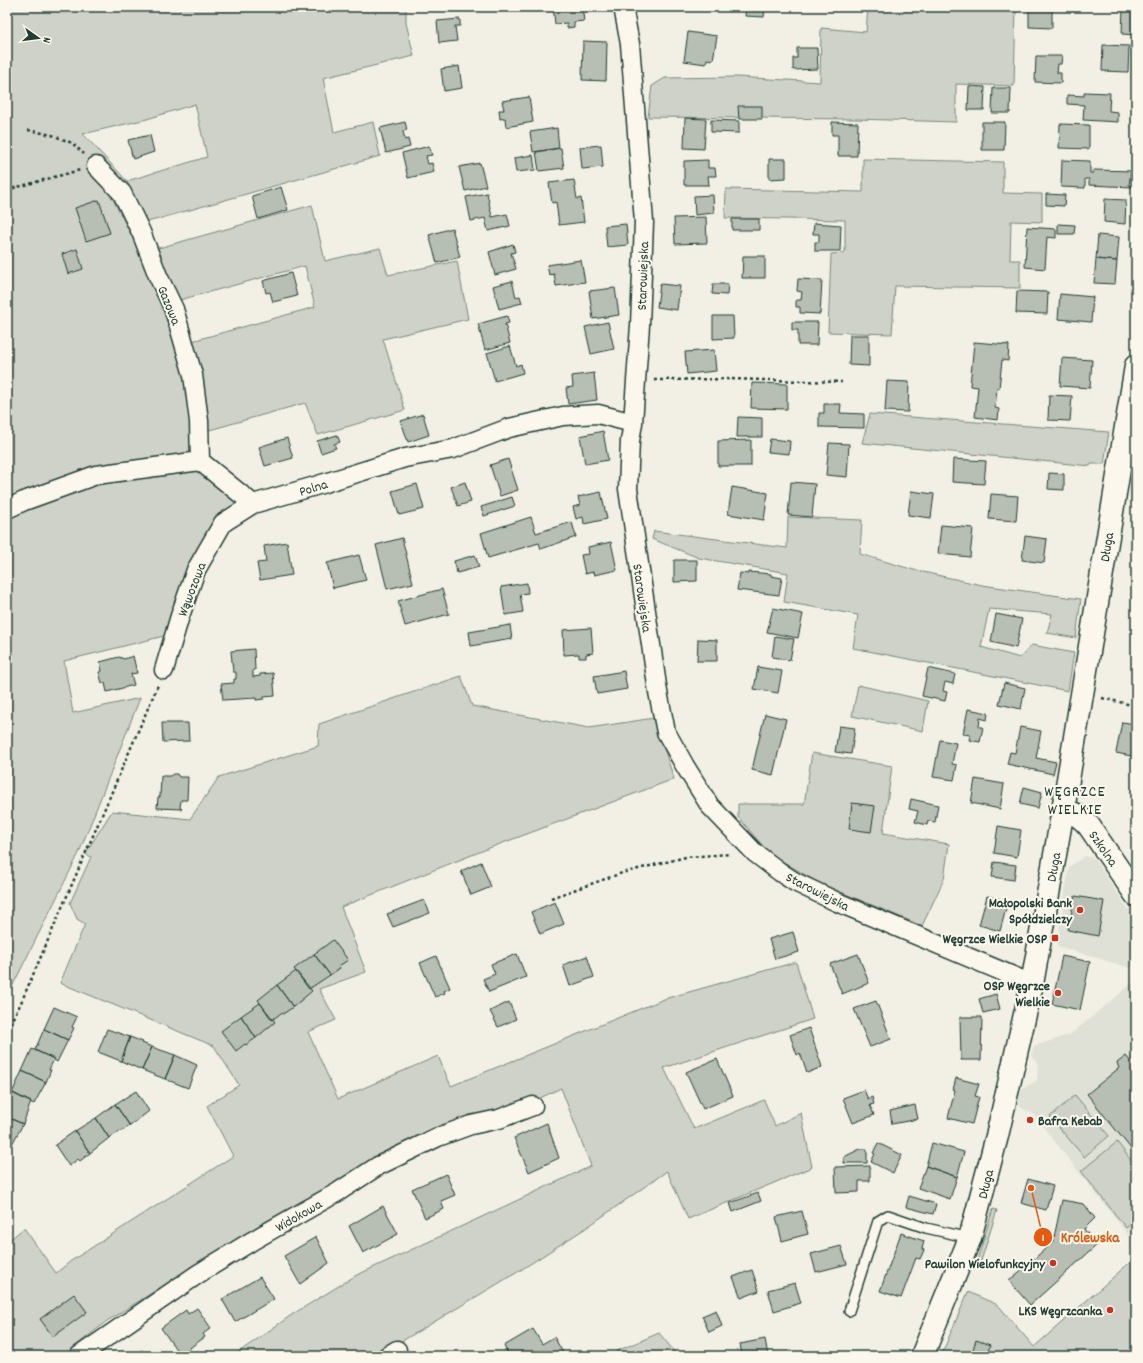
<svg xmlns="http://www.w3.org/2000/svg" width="1143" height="1363" viewBox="0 0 1143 1363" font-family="Dekko,sans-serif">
<rect width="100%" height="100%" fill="#f2f0e5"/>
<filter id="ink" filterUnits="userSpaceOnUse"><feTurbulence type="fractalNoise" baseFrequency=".025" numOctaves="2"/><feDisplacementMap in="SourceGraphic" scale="8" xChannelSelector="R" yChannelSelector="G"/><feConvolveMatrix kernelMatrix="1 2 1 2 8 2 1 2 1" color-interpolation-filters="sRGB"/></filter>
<g filter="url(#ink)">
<!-- built -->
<path fill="#e0e1d6" d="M1085,856l9,2 42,63v41l-6,6 -73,-22 12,-79z
M1136,980v259l-3,2 -100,-127 -15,-8 3,-16 16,-10 1,-16 -7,-9 3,-9 37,-12z"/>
<!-- green -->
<path fill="#cfd2c8" stroke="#77887e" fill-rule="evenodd" d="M7,7h399v16l8,33 -91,22 11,54 39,-10 7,34 -236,67 -17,-42 -24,-1 39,76 33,87 17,60 2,57 42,35 2,10 -29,23 -26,54 -19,54 -100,25 9,52 67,-15 -61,155 -72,144zM195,104l12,53 -80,24 -44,-47 64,-15z
M868,7h148l-2,79 -58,-2v38l-101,-3 -207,-2 4,-31 13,-8 71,-1 84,5 1,-54 45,4z
M863,159l140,3v31l39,1v28l-31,-1 -1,39h10v28l-125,-2 -3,48 -64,-2 3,-78 14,-1v-33l-120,-2 1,-29 137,3z
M312,205l13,56 55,-13 8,27 69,-14 11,58 -85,20 22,71 -87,25 -13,-32 -99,28 -14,-90 123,-34 -10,-41 -129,35 -21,-52z
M870,414l239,18 -5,32h-13l-1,2 -228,-23z
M788,517l74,3 -2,34 54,16 68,15 99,14 -5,39 -29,-5 5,-19 -63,-5 -8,38 39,11 12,-13 42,8 -6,38 -215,-43 5,-33 -74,-13 4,-29 -89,-15 -47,-19 2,-8 133,17z
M461,676l11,30 117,22 65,-10 20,61 -182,68 -151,60 25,65 -47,17 17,31 -28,12 30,67 100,-43 13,30 213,-87 132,-37 17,57 -149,49 30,61 70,-29 11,26 26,-13 11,54 -124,52 -21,-48 -81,57 -70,45 -139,83h-144l60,-42 62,-38 236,-110 -30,-78 -23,11 -134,46 -137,76 -160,100 -44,35h-56v-114l17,-14 32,45 15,-12 162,-105 -26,-50 32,-21 -25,-39 -154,-63 25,-59 -8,-5 -7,-16 21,-46 -6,-3 27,-43 78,8 29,-42 99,-31 1,-22z
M858,685l70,16 -5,30 -71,-15z
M812,753l80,13 -9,67 66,11 -5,35 -22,47 -105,-44 -48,-29 -31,-36v-13h66z
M1075,1095l34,41 -25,21 -34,-40z
M1117,1142l19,25v53l-10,8 -45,-57z
M993,1209l4,1 -16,51 -4,-1z
M1136,1257v99h-195l27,-64 30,13 36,42z
M659,1333l19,23h-68l9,-6z"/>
<!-- building -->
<path fill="#b7beb3" stroke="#1f3d34" d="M553,7h29l2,14 -10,1v5l-7,1v-5l-12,1z
M746,7h19l-1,10 -19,-1z
M1029,7h23v21l-23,-1z
M1123,7h13v28l-14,-1z
M460,19v7h-5l2,15 -18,2 -2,-22z
M688,32l29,4 -4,24 -6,-1 -1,5 -22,-3z
M583,41l24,1 -1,39 -24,-1z
M1103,45l26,1 -1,26 -26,-1z
M797,48h20l1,21 -25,1v-12h4z
M1036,56h26l-1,8h-3l-1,9h4v10l-26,-1z
M459,66l3,22 -18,3 -3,-22z
M969,86l16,1 -1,23h-16z
M993,88h18l-1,25h-18z
M1084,92l26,1 -1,18 9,1v10l-35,-2 1,-15 -17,-1v-9l17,1z
M529,97l4,25 -27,5 -1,-9 -5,1 -1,-9h5l-2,-9z
M738,106h24v13h-23z
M685,118l21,1 -2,30 -20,-1z
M711,120l28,1v12l-28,-1z
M405,122l2,8 -4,1 2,9 3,-1 2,8 -24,6 -6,-25z
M832,122l26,1 -1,33h-19v-21h-6z
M982,122h23l-1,28h-22z
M1060,124l29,1v24l-30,-1z
M557,128l2,20 -26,4 -3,-20z
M150,135l4,17 -21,7 -5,-19z
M601,145l2,22 -21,2 -2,-22z
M429,146l3,9 -6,1 2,8 4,-1 2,9 -26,6 -6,-25z
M561,148l3,20 -25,3 -3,-19z
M533,155l2,15 -19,2 -2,-14z
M769,159h17v19l-17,1z
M708,160v8h7l1,8h-8l1,9h-25v-24z
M1062,160l28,1v12h3v-3l41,1v1h-3l-2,13 3,1v1l-43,-2v-6h-4v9l-24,-1z
M480,163l6,23 -21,5 -6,-24z
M574,180l3,19 4,-1 3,24 -25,3 -3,-23 -4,1 -3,-20z
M281,187l7,23 -30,9 -6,-23z
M487,193l5,24 15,-3 3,12 -22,5 -3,-13 -14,3 -5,-24z
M1046,194l19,1 -1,11 -18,-1z
M713,195l1,18 -19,2 -1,-19z
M1105,199l21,1 -1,24 -21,-2z
M99,200l11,33 -24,8 -11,-33z
M706,217l1,26 -32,1 -1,-26z
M732,219h27v11h-27z
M814,223l27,2 -1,26h-25v-9h4v-8h-6z
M626,224l2,21 -21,2 -2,-21z
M1058,224l17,1 -1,9h-16z
M1027,227l29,2v9l-9,-1 -2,32 -20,-2z
M452,228l8,29 -23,6 -8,-28z
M1098,235l21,2 -2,24 -21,-2z
M513,244l2,8 -4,1 5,16 -21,6 -6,-23z
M77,249l6,20 -15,5 -6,-20z
M743,256h22v22h-23z
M1096,259l21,2 -2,23 -21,-1z
M581,260l4,22 -29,4 -2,-12 -5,1 -2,-10z
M291,273l6,23 -24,6 -3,-10 -4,1 -3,-12z
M798,279l24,1 -2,34 -20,-1v-6h-4v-7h5l1,-8 -5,-1z
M512,281l4,16 4,-1 2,7 -23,6 -6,-23z
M660,284l20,2 -3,24 -20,-3z
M713,284h15l-1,11 -15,-1z
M615,288l4,27 -26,4 -4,-28z
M1017,291l31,1 -1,22 -31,-1z
M1060,294l33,3 -2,25 -33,-3z
M507,316l2,7 -4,1 5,19 -25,7 -7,-26z
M713,316h20l1,22 -21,1z
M608,322l6,27 -23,5 -6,-27z
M792,322h26l-1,23h-19v-15h-6z
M850,335h19v31l-20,-1z
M974,342l35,3 -1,16 -6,-1 -3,29 -2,-1 -2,20 4,1 -1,11 -23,-3 3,-30 -8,-1z
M510,346l6,20 5,-2 2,9 -28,8 -8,-28z
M714,350l2,21 -29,3 -2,-22z
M1062,358l30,2 -2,28 -30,-2z
M594,373l3,27 -29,4 -2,-16 7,-1 -1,-11z
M887,381l22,1 -1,30 -23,-1z
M752,383l35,1v25l-36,-1z
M1049,395l23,1 -2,25 -22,-1z
M824,404h17l-1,9 24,1v14l-45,-1v-14h5z
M423,414l6,21 -21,7 -7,-21z
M738,417l24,1v19h-25z
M603,431l5,29 -23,4 -5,-28z
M337,435l3,7 -6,2 2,4 -15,5 -4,-12z
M287,438l6,20 -28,8 -6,-19z
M770,439l20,2 -1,13 -21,-2z
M751,440v26h-33v-25z
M829,443l20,1 -2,33 -21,-2z
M508,459l10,31 -18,6 -10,-31z
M953,459l33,2 -2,23 -32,-2z
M1049,473l15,1v16l-16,-1z
M465,482l6,20 -13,4 -7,-19z
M791,482l24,2 -3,33 -24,-2z
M417,484l7,25 -25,6 -7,-24z
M732,487l36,6 -4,27 -36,-6z
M911,491l23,3 -3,24 -23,-3z
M601,492l6,27 -23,5 -1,-7 -7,2 -3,-12 7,-2 -2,-8z
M991,494l27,2 -2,25 -27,-2z
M512,497l3,9 -31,10 -3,-9z
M531,517l5,16 36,-11 4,15 -35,12 -2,-6 -51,15 -7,-25z
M941,525l32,3 -3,29 -32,-3z
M1025,536l22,3 -3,24 -22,-3z
M402,538l11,45 -26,6 -11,-44z
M287,542l5,33 -32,5 -3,-17 9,-1 -2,-16z
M611,542l6,28 -23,5 -1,-3 -8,2 -4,-19 8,-1 -1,-7z
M359,555l7,25 -33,8 -6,-25z
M475,555l4,12 -22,6 -3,-12z
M674,560h23v21l-23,1z
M749,572l22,2v2l11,2 -3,17 -42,-5 3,-17 9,1z
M527,583l1,10 -8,1 3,18 -18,3 -4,-28z
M442,589l7,25 -44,12 -7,-25z
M773,608l30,6 -5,24 -31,-6z
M996,614l26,5 -6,29 -25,-6z
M510,625l2,14 -41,7 -2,-14z
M591,628l2,25 -7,1v4h-7v-4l-15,1 -1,-25z
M775,636l19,3 -4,21 -18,-3z
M698,639l19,1v21h-20z
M254,649l1,21h-2v7l7,-1v-2l13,-1 2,23 -11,1v2l-8,1v-2l-33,2 -2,-16 13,-1v-4h2v-7h-3l-2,-21z
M133,656l4,17 -6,1 3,11 -27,7 -2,-9h-3l-3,-11 3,-1 -2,-9 19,-5 5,2z
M758,667l24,4 -4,22 -24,-4z
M928,668l27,6 -2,10 -8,-2 -2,9 4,1 -2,9 -23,-5z
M624,671l3,18 -30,5 -3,-18z
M1004,683l21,5 -4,21 -22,-5z
M968,709l20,4 -1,7 -7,-2 -1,9h4l-3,15 -11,-2 1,-5 -7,-1z
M765,714l21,5 -13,56 -21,-5z
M1122,722l14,2v33l-20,-4z
M162,723h26l1,18 -26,1z
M839,726l16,2 -4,26 -16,-2z
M1020,727l21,4 -5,27 20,4 -3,12 -46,-10 3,-12 5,1z
M940,740l16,3 -4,21 5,1 -3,15 -21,-3z
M173,774h4l2,3h9l-1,23h-6l-1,8 2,1 -25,-1 1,-11h2l1,-21h9z
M975,779l29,5 -4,25 -29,-6z
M1024,787l18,5 -4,16 -18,-4z
M911,799l27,6 -3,17 -7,-1 -1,4 -12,-3 3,-11 -9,-2z
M852,803l23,3 -4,26 -22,-3z
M998,826l23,4 -4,27 -23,-4z
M481,862l10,25 -20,8 -10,-24z
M994,862l22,3 -2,15 -22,-3z
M987,896l21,5 -8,30 -21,-6z
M1075,896l29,5 -6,35 -30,-6z
M424,900l6,13 -37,14 -6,-13z
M555,902l9,22 -24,10 -9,-22z
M793,932l6,20 -24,7 -6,-20z
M333,940l15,20 -9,6 1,2 -10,7 -16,-21z
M314,954l16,21 -21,14 -15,-20z
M517,954l9,23 -37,15 -6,-13 12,-5 -4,-10z
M858,954l11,29 -27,11 -12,-30z
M436,956l14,32 -6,3 1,2 -10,4 -15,-34z
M587,956l7,21 -24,9 -7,-21z
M1062,956l28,6 -10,48 -28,-6z
M296,971l16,20 -19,16 -16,-22z
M277,985l16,22 -10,7 -2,-1 -9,7 -14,-20z
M996,994l4,15 -17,4 -4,-14z
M876,1001l15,38 -21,8 -16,-38z
M509,1002l7,17 -18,8 -8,-16z
M260,1003l15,19 -19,16 -15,-22z
M54,1007l23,10 -5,10 2,1 -6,12 -24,-11z
M241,1016l15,22 -10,7 -1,-1 -9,7 -15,-20z
M960,1017h22l-1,43h-20z
M809,1028l13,39 -15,6 -7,-20 -3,2 -7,-20z
M44,1029l24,11 -11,22 -3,-2v-1l-19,-9z
M107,1029l23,8 -9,24 -23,-9z
M130,1037l13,5 -1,1 10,4 -10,23 -21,-9z
M152,1047l23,8 -10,24 -23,-9z
M32,1049l22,10 -5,11h2l-5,12 -24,-11z
M175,1055l22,10 -9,23 -23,-9z
M1126,1056l4,5 6,-5v99l-49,-61 32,-26 -2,-5z
M717,1059l16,37 -30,13 -17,-37z
M22,1071l24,11 -12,22 -22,-11z
M956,1078l23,6 -4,12 4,1 -7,27 -24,-6 7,-28h-2z
M864,1090l4,9 4,-2 2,7 -4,1 4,10 -21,8 -10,-25z
M9,1091l22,11 -8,22 -16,-7v-21z
M136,1091l13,20 -19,15 -15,-22z
M115,1104l15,22 -21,12 -13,-20z
M915,1105l3,14 -26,5 -2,-13z
M7,1117l16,7 -12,22 -4,-3z
M96,1118l13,20 -19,15 -15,-22z
M547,1123l12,35 -30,14 -15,-34z
M75,1131l15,22 -10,8 -2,-2 -9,7 -14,-21z
M878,1143l24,12 -9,18 -22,-11 4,-8 -2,-1z
M932,1143l32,9 -7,25 -31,-11z
M860,1149h7v14h-23v-6z
M870,1166v15h-11v11l-23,1 -1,-26z
M926,1166l31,11 -7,22 -32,-11z
M446,1174l9,21 -14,6 3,8 -19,9 -13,-29z
M1028,1179l25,7 -7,24 -25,-7z
M758,1193l3,8 -28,11 -3,-9z
M909,1196l27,8 -3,10 -27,-7z
M1062,1200l22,4 11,14 -11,11 13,16 -67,60 -21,-24 44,-39z
M383,1206l15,28 -35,19 -14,-27z
M802,1211l6,23 -26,7 -6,-24z
M901,1233l23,8 -2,8 2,1 -4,9 -4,-1 -15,40 -21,-7z
M316,1237l13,26 -29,21 -16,-28z
M841,1246l6,18 -31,8 -5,-18z
M752,1270l7,21 -18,7 -8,-21z
M260,1277l14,22 -39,23 -13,-23z
M795,1283l6,20 -27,8 -6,-21z
M74,1294l13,18 -34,25 -13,-18z
M197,1308l14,20 -8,6 2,3 -25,18 -19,-27 25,-18 2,4z
M716,1310l6,16 -13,6 -7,-16z
M533,1329l9,15 12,-7 11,19h-64l6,-4 -3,-6z
M765,1339l3,17h-26l-2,-12z
M976,1340l14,5 -3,11h-16z
M142,1350l5,6h-14z"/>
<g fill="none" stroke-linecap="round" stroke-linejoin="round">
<defs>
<path id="service" d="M849,1311l29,-90 10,-6 38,13 44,10"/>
<path id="minor" d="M623,7l7,37 14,178 -4,103 -7,98 -3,18 -2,48 30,203 8,40 19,34 25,40 45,47 25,19 15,10 42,20 195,82
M96,166l26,27 19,39 17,44 16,33 19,66 6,46 1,40
M7,509l17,-8 72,-26 104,-14 53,43
M164,670l16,-54 16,-46 27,-47 30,-19 62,-18 90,-28 48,-9 56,-21 54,-12 35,-2 35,9
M79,1356l119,-82 54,-33 86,-49 40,-26 60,-29 33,-12 28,-6 34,-13
M387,1356l10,-6"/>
<path id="tertiary" d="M1063,810c12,3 18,7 26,16l47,69
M922,1356l48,-118 27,-102 35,-152 31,-174 73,-444"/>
</defs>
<!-- service casing -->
<use href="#service" stroke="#1f3d34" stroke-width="12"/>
<!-- minor casing -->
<use href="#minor" stroke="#1f3d34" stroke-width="21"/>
<!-- tertiary casing -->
<use href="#tertiary" stroke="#1f3d34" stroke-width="25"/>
<!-- path -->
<path stroke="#1f3d34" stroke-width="2.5" stroke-dasharray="3 3" stroke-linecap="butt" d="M28,130l24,5 20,8 12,11
M7,190l73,-20
M654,380l75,-1 113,3
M1102,698l34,8
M551,898l71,-25 64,-16 45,-3
M7,1029l13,-24 138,-320"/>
<!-- service -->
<use href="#service" stroke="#fbf7ec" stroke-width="9"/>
<!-- minor -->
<use href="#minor" stroke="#fbf7ec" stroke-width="18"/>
<!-- tertiary -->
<use href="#tertiary" stroke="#fbf7ec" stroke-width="22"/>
</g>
</g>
<!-- markers -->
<g fill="#c8321e" stroke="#fbf7ec" stroke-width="1.5">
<circle cx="1080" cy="910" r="4"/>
<rect x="1051" y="934" width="8" height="8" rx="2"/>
<circle cx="1058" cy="993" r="4"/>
<circle cx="1030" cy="1120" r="4"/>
<circle cx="1053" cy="1263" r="4"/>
<circle cx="1110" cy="1310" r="4"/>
</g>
<g text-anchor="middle" stroke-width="4" stroke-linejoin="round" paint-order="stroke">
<!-- street labels -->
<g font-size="14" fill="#1f3d34" stroke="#fbf7ec">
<text transform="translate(642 276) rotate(-88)" y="5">Starowiejska</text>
<text transform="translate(170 305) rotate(68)" y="5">Gazowa</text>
<text transform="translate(313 487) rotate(-17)" y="5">Polna</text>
<text transform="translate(1106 547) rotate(-81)" y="5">Długa</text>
<text transform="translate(191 589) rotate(-69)" y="5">Wąwozowa</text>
<text transform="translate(643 598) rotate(82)" y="5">Starowiejska</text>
<text transform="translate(1104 848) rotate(55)" y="5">Szkolna</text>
<text transform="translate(1053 867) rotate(-80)" y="5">Długa</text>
<text transform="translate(818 891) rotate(27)" y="5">Starowiejska</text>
<text transform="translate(985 1184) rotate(-76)" y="5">Długa</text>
<text transform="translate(298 1215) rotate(-30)" y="5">Widokowa</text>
</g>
<!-- poi labels -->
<g font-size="14" font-weight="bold" fill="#1f3d34" stroke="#fbf7ec" text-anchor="end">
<text x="1072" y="907">Małopolski Bank<tspan x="1072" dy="16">Spółdzielczy</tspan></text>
<text x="1047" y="943">Węgrzce Wielkie OSP</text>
<text x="1050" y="990">OSP Węgrzce<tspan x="1050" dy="16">Wielkie</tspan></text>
<text x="1038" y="1125" text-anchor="start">Bafra Kebab</text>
<text x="1045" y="1268">Pawilon Wielofunkcyjny</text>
<text x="1102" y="1315">LKS Węgrzcanka</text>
</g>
<!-- quarter labels -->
<g font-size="16" letter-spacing="1" fill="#1f3d34" stroke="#fbf7ec">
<text x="1075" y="796">WĘGRZCE<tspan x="1075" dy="18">WIELKIE</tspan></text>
</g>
</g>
<!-- callouts -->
<path fill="none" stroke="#e8590c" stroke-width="1.5" d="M1031 1188L1043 1237"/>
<g fill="#e8590c" stroke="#fbf7ec" stroke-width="1.5">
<circle cx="1031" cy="1188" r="4"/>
<circle cx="1043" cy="1237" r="10"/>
</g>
<g font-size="12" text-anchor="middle" font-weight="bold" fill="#fff">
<text x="1043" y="1241">1</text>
</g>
<g font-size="15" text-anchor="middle" font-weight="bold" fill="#e8590c" stroke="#fbf7ec" stroke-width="4" stroke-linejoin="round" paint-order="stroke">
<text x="1090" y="1242">Królewska</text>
</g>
<!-- margin -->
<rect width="1143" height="1363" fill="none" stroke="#fbf7ec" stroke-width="24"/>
<rect x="12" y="12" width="1119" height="1339" fill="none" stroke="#1f3d34" stroke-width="1.5" filter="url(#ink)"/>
<!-- north arrow -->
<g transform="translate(38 38) rotate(104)" stroke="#fbf7ec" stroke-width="3" paint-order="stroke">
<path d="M0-3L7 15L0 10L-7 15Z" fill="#1f3d34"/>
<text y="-6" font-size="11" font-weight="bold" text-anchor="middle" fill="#1f3d34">N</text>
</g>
</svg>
